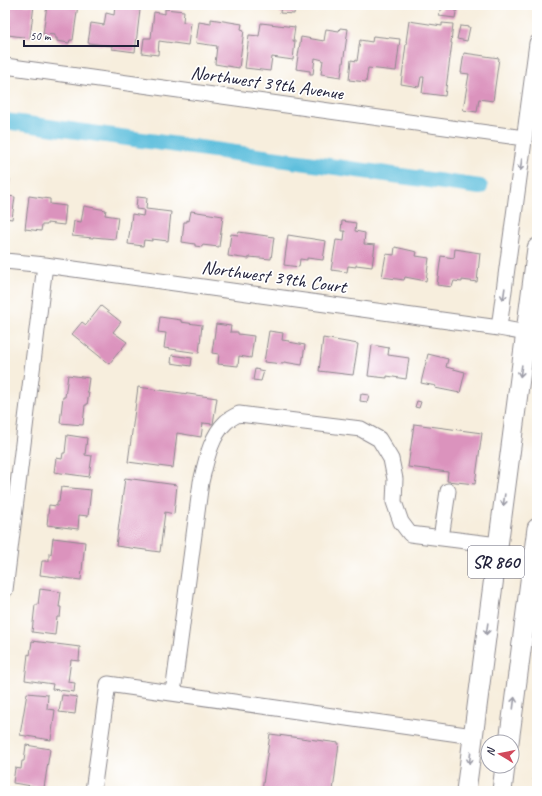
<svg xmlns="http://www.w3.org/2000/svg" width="542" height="796" viewBox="0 0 542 796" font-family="Caveat,sans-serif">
<rect width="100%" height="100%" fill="#fff"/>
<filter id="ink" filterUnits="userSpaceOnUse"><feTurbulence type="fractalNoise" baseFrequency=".025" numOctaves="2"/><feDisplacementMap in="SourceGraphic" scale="8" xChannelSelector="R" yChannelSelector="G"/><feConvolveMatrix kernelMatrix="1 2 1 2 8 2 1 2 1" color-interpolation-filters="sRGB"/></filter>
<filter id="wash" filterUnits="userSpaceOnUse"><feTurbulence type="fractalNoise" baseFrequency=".012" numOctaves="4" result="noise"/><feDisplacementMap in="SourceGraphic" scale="16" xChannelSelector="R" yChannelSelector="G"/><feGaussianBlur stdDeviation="0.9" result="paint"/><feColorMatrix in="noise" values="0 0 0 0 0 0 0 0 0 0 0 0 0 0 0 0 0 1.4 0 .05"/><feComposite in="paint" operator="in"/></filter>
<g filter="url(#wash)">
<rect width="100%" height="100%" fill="#f7eedd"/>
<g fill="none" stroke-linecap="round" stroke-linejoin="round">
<!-- canal -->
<path stroke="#5fbfdd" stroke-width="16" d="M5,121l475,66"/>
</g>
<g id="blocks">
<!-- building -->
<path fill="#db93bd" d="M5,5h29l-4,33 -22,-3 1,-9h-4z
M47,5h31l-5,35h-3l-1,3 -12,-2v-3h-2v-3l-12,-1z
M281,5l14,1 -1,8 -14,-1z
M442,5l15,1 -2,12 -16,-2 1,-6h2z
M495,5h10l-1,2z
M115,6l25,4 -5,42 -23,-3v-3l-24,-3 3,-20 13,2 2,-12 8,2z
M165,9l19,2 -1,11 8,1 -3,22 -29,-4 -1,14 -16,-2 2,-15h7l3,-26 11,2z
M211,19l31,5 -1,5 3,1 -5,38 -24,-4 2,-18 -21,-3 3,-21 12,2z
M409,21l33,5v-3l11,1 -2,19h1l-7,53 -23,-3 2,-16h-3l-2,10 -18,-3 5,-40h1v-2h-1z
M261,23l34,4 -2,14h2l-2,19 -21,-3 -2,14 -25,-3 4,-33 10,1z
M460,26l10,1 -3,14 -10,-2z
M340,28l8,1 -7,48 -20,-3 2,-14 -8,-2 -2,16h-3v-3l-14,-2 5,-32 23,4 2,-12 13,2z
M373,36l27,3 -4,32 -28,-3 -2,14 -17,-2 2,-20 6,1 3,-21 12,2z
M464,53l35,5 -6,43 -14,-2 -2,13 -14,-2 6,-36 -8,-1z
M5,178l5,1 -2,17 7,1 -3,22 -7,-1z
M29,196l21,3v5l16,2 -2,19 -17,-2v2h-5l-1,6 -16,-2z
M137,197l10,1 -1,11 25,3 -3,29 -16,-2v2l-8,-1 -1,6 -15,-2 4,-30 11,2 1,-6 -8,-1z
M84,206l22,4 -1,5 13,2 -3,22 -22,-2v1l-21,-2 2,-15 7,1z
M191,211l32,5 -4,31 -17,-2v2l-7,-1v-2l-13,-2 2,-20h3v-2l2,1z
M342,221l14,2 -1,8 10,2 -1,11 11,1 -3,22 -16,-2v2l-8,-1 -1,6 -16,-2 5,-30 8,1 1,-10h-4z
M239,232l35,5 -3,22 -22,-2v2l-21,-3 3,-22 7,1z
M288,235l38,6 -3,19 -16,-2v2l-7,-1 -1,8 -15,-2z
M395,247l22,5 -1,4 13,2 -3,23 -21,-4 -1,3 -22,-3 4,-23 8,1z
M455,249l25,4 -3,29 -15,-2v2l-8,-1 -2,6 -15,-2 4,-29 13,2z
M101,306l20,16 -8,10 14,10 -18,22 -37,-30 10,-12 4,3z
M160,317l21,3v2l21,3 -3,28 -35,-5 2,-15 -8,-1z
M216,324l15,2 -1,6h8v2l16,2 -3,22 -12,-2 -1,10 -20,-2 1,-10 -7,-1z
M269,331l14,2 -1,7 7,1v1l16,3 -3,20 -18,-3 -1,2 -19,-2z
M323,338l35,6 -5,31 -34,-4z
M372,345l17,3 -1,7 21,3 -3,21 -19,-3v2l-19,-2z
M428,354l20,5 -2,8 19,5 -5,21 -25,-5 1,-2 -15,-3z
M172,355l20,3 -1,8 -20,-3z
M255,369l9,2 -3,10 -8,-1z
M68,375l21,3 -2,14h2l-2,13h-2l-2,20 -23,-2 3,-26h2z
M138,387l79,11 -4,26 -10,-1 -2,14 -24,-4 -4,35 -45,-6z
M361,394l8,1 -2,7 -7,-1z
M417,401l4,1 -2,6 -4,-1z
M414,424l68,9 -7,51 -28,-3 1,-9 -40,-5z
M67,435l20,3 -2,17 7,1 -3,21 -35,-5 2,-14 6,1 1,-6h2z
M125,478l52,7 -3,29 -9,-2 -5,40 -44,-6z
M61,487l30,3 -3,26 -9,-1 -1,14 -31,-4 2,-20 8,1v-4h2z
M53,538l32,4 -4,38 -41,-5 2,-14h7v-8l2,1z
M40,589l21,3 -2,15h2l-1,10h-3l-2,18 -23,-3 3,-27h3z
M32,641l48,6 -1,14 -8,-1 -3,22 7,1 -1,9 -22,-3 1,-5 -28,-4 3,-26 2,1z
M27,693l21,2 -1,14 8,1 -4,30 -31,-5z
M62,695l15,2 -2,17 -16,-2z
M270,734l69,9 -6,48h-71z
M26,745l24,4 -6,39 -31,-5 2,-15 6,1 1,-8h2z
M537,772v10l-4,-2z"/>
</g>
</g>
<g filter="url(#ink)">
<use href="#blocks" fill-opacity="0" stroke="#8c888c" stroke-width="1"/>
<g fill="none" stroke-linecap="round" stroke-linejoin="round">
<defs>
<path id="minor" d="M5,66l519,72
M5,261l40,4 454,63 38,7
M499,328l38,-285
M441,538l7,-47
M5,590l40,-325
M173,693l28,-211c5,-20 9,-45 25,-60 3,-3 9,-6 13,-8l122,15 18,10 12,20 4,20 -1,23 7,20 9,12 88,11
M93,791l15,-107 365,52"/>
<path id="major" d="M509,742l28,-214
M466,791l71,-543
M502,791l3,-25"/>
</defs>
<!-- minor casing -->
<use href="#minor" stroke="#8c888c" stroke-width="17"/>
<!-- major casing -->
<use href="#major" stroke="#8c888c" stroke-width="21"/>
<!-- minor -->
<use href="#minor" stroke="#fff" stroke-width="15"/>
<!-- major -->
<use href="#major" stroke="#fff" stroke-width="19"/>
</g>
<!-- one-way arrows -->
<defs><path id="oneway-shaft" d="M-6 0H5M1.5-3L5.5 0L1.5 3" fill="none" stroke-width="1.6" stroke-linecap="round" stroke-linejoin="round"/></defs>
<g stroke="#9c9ca7">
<use href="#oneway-shaft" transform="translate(521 165) rotate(97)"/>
<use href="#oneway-shaft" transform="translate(504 294) rotate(98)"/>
<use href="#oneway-shaft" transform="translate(521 371) rotate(98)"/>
<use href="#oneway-shaft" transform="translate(504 500) rotate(98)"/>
<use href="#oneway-shaft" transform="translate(487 629) rotate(98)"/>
<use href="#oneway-shaft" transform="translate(514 703) rotate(-83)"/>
<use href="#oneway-shaft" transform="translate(470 758) rotate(97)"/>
</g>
</g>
<g text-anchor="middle" stroke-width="3.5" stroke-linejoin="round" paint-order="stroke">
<!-- shield labels -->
<rect fill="#fff" stroke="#646476" stroke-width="1" x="468" y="546" width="56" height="32" rx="3"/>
<g font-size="18" font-weight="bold" fill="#22223b">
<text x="496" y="568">SR 860</text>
</g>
<!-- street labels -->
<g font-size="19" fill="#22223b" stroke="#fff">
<text transform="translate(267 82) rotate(8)" y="7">Northwest 39th Avenue</text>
<text transform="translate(274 276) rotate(8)" y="7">Northwest 39th Court</text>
</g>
</g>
<!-- margin -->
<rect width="542" height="796" fill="none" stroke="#fff" stroke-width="20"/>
<!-- north arrow -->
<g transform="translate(500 754) rotate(280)"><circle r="19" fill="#ffffff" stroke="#a7a7b1"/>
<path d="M0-3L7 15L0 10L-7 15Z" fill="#d1495b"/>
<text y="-6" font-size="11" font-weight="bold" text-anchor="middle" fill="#22223b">N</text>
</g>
<!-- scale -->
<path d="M24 40v6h114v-6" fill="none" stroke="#22223b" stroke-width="2"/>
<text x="30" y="40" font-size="12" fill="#22223b" stroke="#ffffff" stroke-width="3" paint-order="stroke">50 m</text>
</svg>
